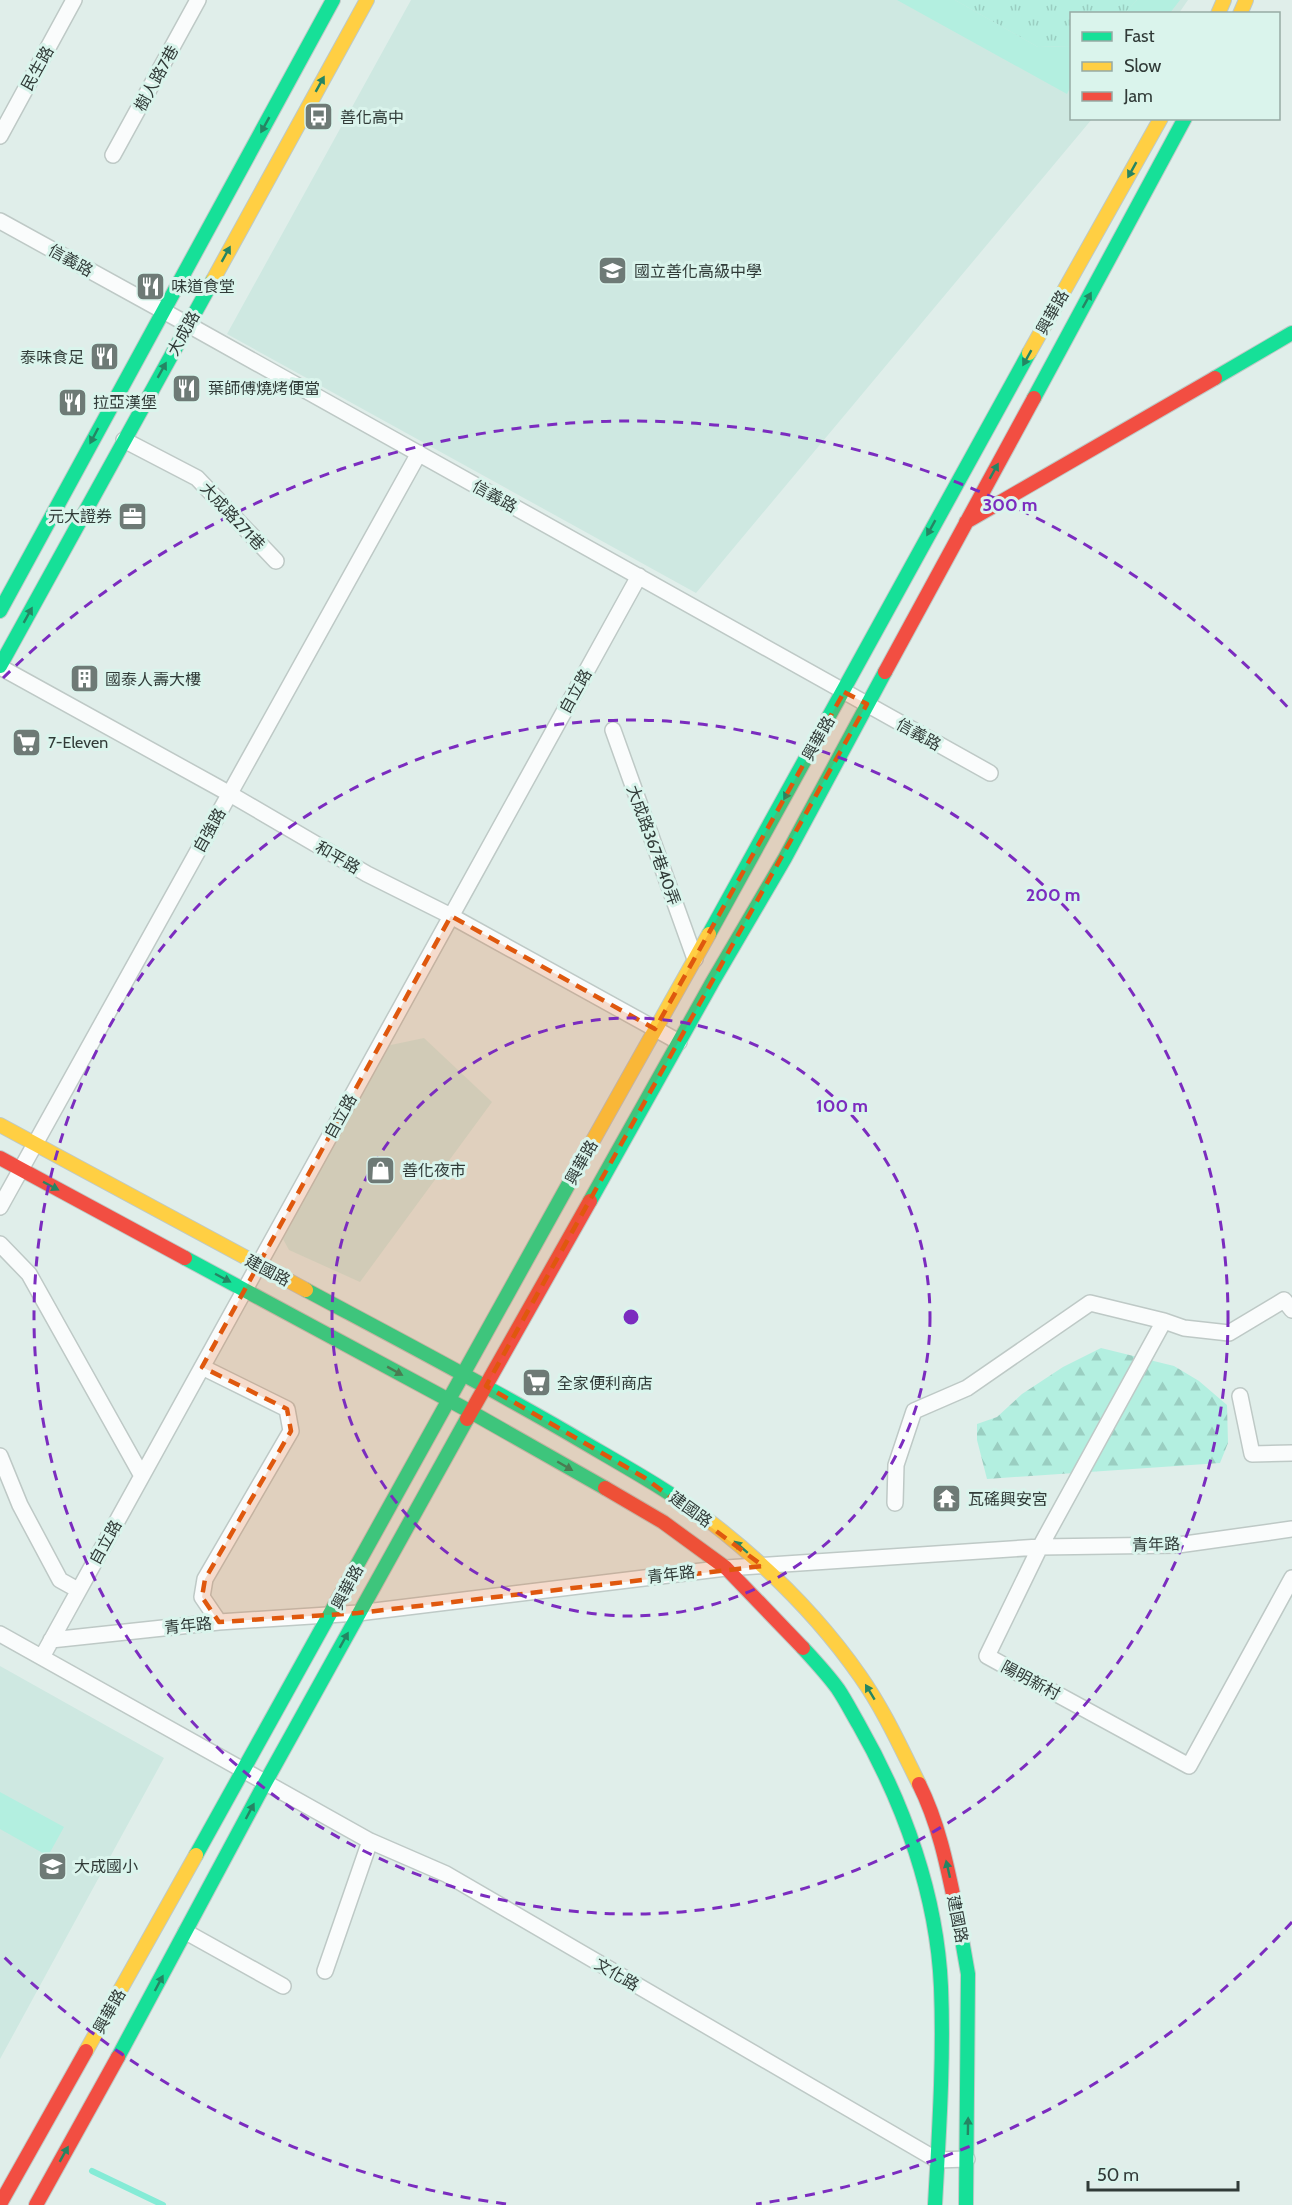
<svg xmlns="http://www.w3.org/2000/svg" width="1292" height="2205" viewBox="0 0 1292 2205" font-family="Cabin,'Noto Sans TC',sans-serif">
<defs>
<pattern id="grass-tufts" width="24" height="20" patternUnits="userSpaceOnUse" patternTransform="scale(1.5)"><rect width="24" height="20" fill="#b3efe0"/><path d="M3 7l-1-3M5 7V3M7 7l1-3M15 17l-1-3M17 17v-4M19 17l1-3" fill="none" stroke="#9acec1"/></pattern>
<pattern id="forest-firs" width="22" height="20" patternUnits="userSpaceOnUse" patternTransform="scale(1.5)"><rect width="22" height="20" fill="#b3efe0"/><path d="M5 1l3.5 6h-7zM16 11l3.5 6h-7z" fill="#9acec1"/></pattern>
</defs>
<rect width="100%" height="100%" fill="#e0eeea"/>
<!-- built -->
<path fill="#cee8e1" d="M411,0h777l-9,13 -107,1v104l20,1 -396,474 -469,-259z
M424,1038l68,64 -132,180 -71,-32 -6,-11 103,-193z
M0,1666l164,92 -164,301z"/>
<!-- grass -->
<path fill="url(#grass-tufts)" d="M955,0h182l-12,13 -53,1 -1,32 -33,1z"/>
<!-- forest -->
<path fill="url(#forest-firs)" d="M1101,1348l73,18 25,15 28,24 1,38 -8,20 -233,16 -10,-39v-16l20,-7 25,-23 41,-27z"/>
<!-- park -->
<path fill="#b3efe0" d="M897,0h58l83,47 33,-1v40l-4,8z
M1137,0h43l-10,13h-45z
M0,1792l64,35 -16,29 -48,-27z"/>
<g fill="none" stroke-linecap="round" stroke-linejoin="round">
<!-- stream -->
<path stroke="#85ebd6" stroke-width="6" d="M92,2171l71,34"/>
<defs>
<path id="street" d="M0,136l74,-136
M113,155l85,-155
M0,221l187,103 803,449
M124,440l73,38 79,83
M0,667l230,127 137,80 84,42 228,126
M613,730l82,229
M0,1207l419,-754
M0,1244l29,30 113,202
M1164,1321l-124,226 -53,109 202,110 103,-188
M202,1367l85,42 4,22 -86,148 -3,18 17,25
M1240,1396l12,58 40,-1
M0,1456l20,49 40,75 18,10
M895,1503l1,-38 18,-54 53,-23 123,-85 74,18 20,7 45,5 55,-33 8,10
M0,1634l370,207 76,33 491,286 30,-1
M51,1640l168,-18 139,-9 368,-45 314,-21 138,-2 114,-16
M42,1657l597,-1081
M186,1932l97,54
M325,1971l45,-130"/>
<path id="fast" d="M1215,378l77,-45
M1034,398l151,-280
M0,611l333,-611
M0,666l213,-386
M709,934l320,-581
M590,1201l123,-220 72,-123 100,-186
M185,1258l286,154 134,76
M306,1290c88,47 176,93 262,143 47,28 96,54 140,87
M803,1648c12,13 25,27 35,41 8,12 14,24 21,36 45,79 78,170 82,262 3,73 -2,145 -6,218
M196,1855l386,-695
M959,1923l9,51 -2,231
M118,2057l147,-274 202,-364"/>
<path id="slow" d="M1218,14l6,-14
M1240,14l6,-14
M213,280l154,-280
M1029,353l132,-235
M0,1125l306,165
M582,1160l127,-226
M708,1520c57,44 111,97 152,156 24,34 41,72 59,108
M86,2051l110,-196"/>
<path id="jam" d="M966,522l249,-144
M885,672l149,-274
M0,1158l185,100
M467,1419l123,-218
M605,1488l58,34 63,46 77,80
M919,1784c22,44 30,92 40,139
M0,2204l86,-153
M36,2205l82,-148"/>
</defs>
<!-- street casing -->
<use href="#street" stroke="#bec9c6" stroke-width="18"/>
<!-- fast casing -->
<use href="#fast" stroke="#bec9c6" stroke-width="16"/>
<!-- slow casing -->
<use href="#slow" stroke="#bec9c6" stroke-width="16"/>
<!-- jam casing -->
<use href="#jam" stroke="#bec9c6" stroke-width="16"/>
<!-- street -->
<use href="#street" stroke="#fafcfc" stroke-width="15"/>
<!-- fast -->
<use href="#fast" stroke="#16e098" stroke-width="14"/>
<!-- slow -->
<use href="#slow" stroke="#ffcf43" stroke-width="14"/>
<!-- jam -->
<use href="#jam" stroke="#f24e42" stroke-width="14"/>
</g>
<!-- one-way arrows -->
<defs><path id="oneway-solid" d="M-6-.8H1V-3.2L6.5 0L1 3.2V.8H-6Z" transform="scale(1.5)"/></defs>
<g fill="#258563">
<use href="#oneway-solid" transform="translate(320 84) rotate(-61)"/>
<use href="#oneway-solid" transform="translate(265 125) rotate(119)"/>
<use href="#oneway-solid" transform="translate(1132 170) rotate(119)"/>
<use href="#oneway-solid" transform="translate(226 254) rotate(-61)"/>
<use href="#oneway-solid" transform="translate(1087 300) rotate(-61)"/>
<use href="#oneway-solid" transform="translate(1027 358) rotate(119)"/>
<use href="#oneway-solid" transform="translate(162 370) rotate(-61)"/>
<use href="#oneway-solid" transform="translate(94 436) rotate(118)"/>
<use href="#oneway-solid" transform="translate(994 471) rotate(-61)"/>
<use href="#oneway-solid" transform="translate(931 528) rotate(119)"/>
<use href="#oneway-solid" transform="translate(28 615) rotate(-61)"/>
<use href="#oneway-solid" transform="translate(788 792) rotate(119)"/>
<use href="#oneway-solid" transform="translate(51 1186) rotate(28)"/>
<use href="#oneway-solid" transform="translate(223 1278) rotate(28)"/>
<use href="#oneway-solid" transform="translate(395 1371) rotate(29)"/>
<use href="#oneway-solid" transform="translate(565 1466) rotate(30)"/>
<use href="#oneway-solid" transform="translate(741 1547) rotate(-139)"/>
<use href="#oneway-solid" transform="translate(344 1640) rotate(-61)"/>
<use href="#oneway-solid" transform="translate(870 1692) rotate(-121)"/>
<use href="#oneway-solid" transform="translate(250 1811) rotate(-62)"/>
<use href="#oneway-solid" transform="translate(948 1869) rotate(-103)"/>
<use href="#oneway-solid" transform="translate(159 1983) rotate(-62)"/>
<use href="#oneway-solid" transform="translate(968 2126) rotate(-89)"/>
<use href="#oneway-solid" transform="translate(64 2154) rotate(-61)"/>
</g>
<!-- marked area -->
<path fill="#df580e" fill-opacity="0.2" stroke="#df580e" stroke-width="4.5" stroke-dasharray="12 8" stroke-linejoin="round" d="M844,692l23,12 -381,682 159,92 118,88 -405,47 -139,9 -17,-25 3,-18 86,-148 -4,-22 -85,-42 249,-451 204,113z"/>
<!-- distance rings -->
<g fill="none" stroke="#7b2cbf" stroke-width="3" stroke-dasharray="10 8">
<circle cx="631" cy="1317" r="299"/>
<circle cx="631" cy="1317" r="597"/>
<path d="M1292 1922A896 896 0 0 1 756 2204M506 2204A896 896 0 0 1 3 1956M3 678A896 896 0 0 1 1292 712"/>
</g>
<!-- icons -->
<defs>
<symbol id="bus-square" viewBox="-11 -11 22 22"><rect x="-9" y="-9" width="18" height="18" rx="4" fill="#6e7a76" stroke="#daf4ec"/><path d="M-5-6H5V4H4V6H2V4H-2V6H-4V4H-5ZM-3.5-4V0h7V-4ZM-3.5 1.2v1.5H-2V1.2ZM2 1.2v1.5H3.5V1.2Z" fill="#fff"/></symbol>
<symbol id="school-square" viewBox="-11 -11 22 22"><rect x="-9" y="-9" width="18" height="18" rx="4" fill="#6e7a76" stroke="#daf4ec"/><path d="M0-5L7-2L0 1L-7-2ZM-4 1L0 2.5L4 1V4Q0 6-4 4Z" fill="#fff"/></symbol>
<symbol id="restaurant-square" viewBox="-11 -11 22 22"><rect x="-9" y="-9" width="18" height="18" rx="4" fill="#6e7a76" stroke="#daf4ec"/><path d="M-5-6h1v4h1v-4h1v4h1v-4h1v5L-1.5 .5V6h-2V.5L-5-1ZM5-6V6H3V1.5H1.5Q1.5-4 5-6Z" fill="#fff"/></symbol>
<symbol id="office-square" viewBox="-11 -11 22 22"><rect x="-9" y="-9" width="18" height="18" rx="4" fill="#6e7a76" stroke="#daf4ec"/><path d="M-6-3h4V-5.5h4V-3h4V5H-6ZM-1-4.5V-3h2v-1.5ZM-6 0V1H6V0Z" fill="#fff"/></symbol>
<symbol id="building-square" viewBox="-11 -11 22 22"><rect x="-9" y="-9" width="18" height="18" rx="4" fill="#6e7a76" stroke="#daf4ec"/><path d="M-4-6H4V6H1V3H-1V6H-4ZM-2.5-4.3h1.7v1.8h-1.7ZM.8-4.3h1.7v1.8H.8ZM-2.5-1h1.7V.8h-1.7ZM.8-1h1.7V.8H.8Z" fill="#fff"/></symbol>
<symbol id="supermarket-square" viewBox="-11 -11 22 22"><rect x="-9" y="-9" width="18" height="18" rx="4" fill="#6e7a76" stroke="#daf4ec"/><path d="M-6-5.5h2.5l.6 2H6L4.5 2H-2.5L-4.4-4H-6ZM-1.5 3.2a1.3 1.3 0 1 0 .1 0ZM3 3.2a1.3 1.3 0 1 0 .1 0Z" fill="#fff"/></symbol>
<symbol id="shop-square" viewBox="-11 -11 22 22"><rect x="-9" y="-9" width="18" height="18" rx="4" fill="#6e7a76" stroke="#daf4ec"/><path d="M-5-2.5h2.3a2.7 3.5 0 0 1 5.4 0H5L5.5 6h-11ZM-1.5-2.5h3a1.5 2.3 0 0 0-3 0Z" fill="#fff"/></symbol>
<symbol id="temple-square" viewBox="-11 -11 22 22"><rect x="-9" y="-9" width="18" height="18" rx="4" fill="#6e7a76" stroke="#daf4ec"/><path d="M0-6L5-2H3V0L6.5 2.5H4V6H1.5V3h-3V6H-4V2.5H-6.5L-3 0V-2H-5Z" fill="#fff"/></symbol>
</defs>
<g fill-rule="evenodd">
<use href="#bus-square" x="302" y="100" width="33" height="33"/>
<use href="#school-square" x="596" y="254" width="33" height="33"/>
<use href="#restaurant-square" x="134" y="270" width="33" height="33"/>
<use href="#restaurant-square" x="88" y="340" width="33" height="33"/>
<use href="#restaurant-square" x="170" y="372" width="33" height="33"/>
<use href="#restaurant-square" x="56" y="386" width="33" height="33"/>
<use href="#office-square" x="116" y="500" width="33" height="33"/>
<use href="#building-square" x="68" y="662" width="33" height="33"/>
<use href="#supermarket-square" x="10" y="726" width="33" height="33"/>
<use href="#shop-square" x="364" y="1154" width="33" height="33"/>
<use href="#supermarket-square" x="520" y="1366" width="33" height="33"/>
<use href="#temple-square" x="930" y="1482" width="33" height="33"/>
<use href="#school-square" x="36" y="1850" width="33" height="33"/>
</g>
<g text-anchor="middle" stroke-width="6" stroke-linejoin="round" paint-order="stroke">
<!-- street labels -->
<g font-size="16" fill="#313b38" stroke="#daf4ec">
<text transform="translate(37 68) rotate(-61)" y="6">民生路</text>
<text transform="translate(156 78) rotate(-61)" y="6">樹人路7巷</text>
<text transform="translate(71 260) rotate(29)" y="6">信義路</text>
<text transform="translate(1052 312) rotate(-61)" y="6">興華路</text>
<text transform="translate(183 333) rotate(-61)" y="6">大成路</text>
<text transform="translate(495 496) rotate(29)" y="6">信義路</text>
<text transform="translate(233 516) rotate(47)" y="6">大成路271巷</text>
<text transform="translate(575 691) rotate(-61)" y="6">自立路</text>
<text transform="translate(919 734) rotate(29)" y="6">信義路</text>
<text transform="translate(818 738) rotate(-61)" y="6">興華路</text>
<text transform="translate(209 830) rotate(-61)" y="6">自強路</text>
<text transform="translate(654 845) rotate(70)" y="6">大成路367巷40弄</text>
<text transform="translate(338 857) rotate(30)" y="6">和平路</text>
<text transform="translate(340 1116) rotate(-61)" y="6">自立路</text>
<text transform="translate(581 1162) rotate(-61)" y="6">興華路</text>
<text transform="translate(268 1270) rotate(28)" y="6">建國路</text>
<text transform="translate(691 1509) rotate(36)" y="6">建國路</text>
<text transform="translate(105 1542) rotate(-61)" y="6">自立路</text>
<text transform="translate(1156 1544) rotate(-2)" y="6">青年路</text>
<text transform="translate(671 1574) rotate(-7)" y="6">青年路</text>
<text transform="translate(347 1587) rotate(-62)" y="6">興華路</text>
<text transform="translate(188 1625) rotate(-6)" y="6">青年路</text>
<text transform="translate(1031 1680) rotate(28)" y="6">陽明新村</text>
<text transform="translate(958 1919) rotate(79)" y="6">建國路</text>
<text transform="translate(617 1974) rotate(30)" y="6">文化路</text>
<text transform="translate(109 2011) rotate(-61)" y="6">興華路</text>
</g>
<!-- poi labels -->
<g font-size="16" fill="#313b38" stroke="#daf4ec" text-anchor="start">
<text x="340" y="123">善化高中</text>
<text x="634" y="277">國立善化高級中學</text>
<text x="171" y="292">味道食堂</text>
<text x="84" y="363" text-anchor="end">泰味食足</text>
<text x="208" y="394">葉師傅燒烤便當</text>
<text x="93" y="408">拉亞漢堡</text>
<text x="112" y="522" text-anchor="end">元大證券</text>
<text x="105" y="685">國泰人壽大樓</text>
<text x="48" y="748">7-Eleven</text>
<text x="402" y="1176">善化夜市</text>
<text x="557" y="1389">全家便利商店</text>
<text x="968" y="1505">瓦磘興安宮</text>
<text x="74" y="1872">大成國小</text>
</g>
</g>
<circle cx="631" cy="1317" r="9" fill="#7b2cbf" stroke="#daf4ec" stroke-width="3"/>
<g font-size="18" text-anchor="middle" font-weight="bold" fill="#7b2cbf" stroke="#daf4ec" stroke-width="6" stroke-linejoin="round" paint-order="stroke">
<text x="1010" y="511">300 m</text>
<text x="1053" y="901">200 m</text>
<text x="842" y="1112">100 m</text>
</g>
<!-- legend -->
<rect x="1070" y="12" width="210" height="108" fill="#daf4ec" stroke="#96aaa4" stroke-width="1.5"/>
<rect x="1082" y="32" width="30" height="9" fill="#16e098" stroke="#96aaa4" stroke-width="1.5"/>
<text x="1124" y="42" font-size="18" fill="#313b38">Fast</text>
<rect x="1082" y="62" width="30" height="9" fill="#ffcf43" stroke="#96aaa4" stroke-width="1.5"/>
<text x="1124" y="72" font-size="18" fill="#313b38">Slow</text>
<rect x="1082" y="92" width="30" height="9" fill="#f24e42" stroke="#96aaa4" stroke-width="1.5"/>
<text x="1124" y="102" font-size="18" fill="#313b38">Jam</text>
<!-- scale -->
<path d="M1088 2181v9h150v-9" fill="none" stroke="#313b38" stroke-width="3"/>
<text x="1097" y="2181" font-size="18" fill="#313b38" stroke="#daf4ec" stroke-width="4.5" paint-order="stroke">50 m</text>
</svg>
